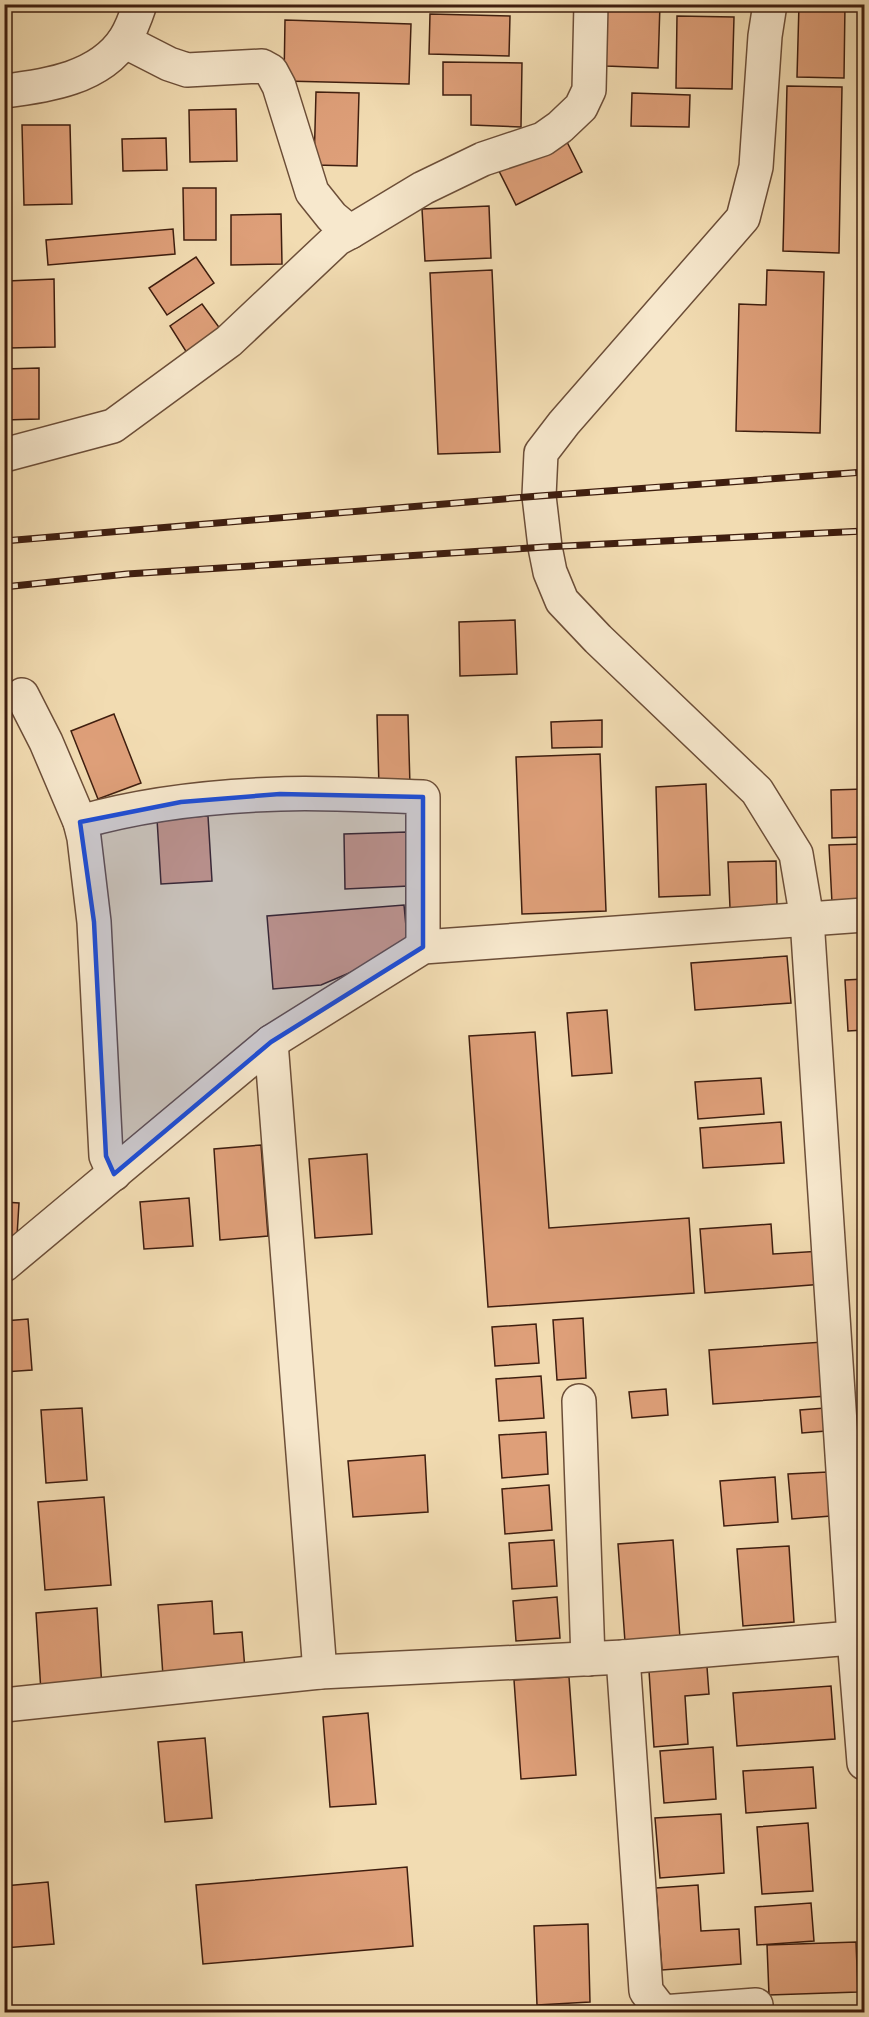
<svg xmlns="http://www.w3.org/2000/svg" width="869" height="2017" viewBox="0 0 869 2017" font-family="'Libre Bodoni',serif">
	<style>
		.building { fill: #de9f79; stroke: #3f1e0f; stroke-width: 1.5 }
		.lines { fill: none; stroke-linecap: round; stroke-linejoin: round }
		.minor-casing { stroke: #6c4e38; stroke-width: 36 }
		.minor { stroke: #f7e8cd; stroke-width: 33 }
		.rail-casing { stroke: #3f1e0f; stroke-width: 7 }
		.rail { stroke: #f7e8cd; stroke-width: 4.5; stroke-dasharray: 14; stroke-linecap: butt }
		.marked { fill: #1d4ed8; fill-opacity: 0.2; stroke: #1d4ed8; stroke-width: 4.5; stroke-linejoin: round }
	</style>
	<rect width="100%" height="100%" fill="#f2dcb2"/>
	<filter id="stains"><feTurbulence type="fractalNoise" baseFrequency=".00333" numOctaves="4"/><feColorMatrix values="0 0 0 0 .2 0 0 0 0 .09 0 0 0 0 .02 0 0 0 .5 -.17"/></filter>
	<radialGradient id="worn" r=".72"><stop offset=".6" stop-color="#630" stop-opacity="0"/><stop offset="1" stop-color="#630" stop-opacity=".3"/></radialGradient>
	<g class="building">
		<path d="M 459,4 L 532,4 L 532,6 Z"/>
		<path d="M 607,4 L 660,4 L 658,68 L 606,66 Z"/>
		<path d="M 799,4 L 845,4 L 844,78 L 797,77 Z"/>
		<path d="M 430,14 L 510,16 L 509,56 L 429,54 Z"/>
		<path d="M 677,16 L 734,17 L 732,89 L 676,88 Z"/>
		<path d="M 285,20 L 411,24 L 409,84 L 284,81 Z"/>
		<path d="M 443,62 L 522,63 L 521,127 L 471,125 L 471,95 L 443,95 Z"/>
		<path d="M 787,86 L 842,87 L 839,253 L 783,251 Z"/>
		<path d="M 316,92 L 359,93 L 357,166 L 314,165 Z"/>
		<path d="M 632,93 L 690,95 L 689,127 L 631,126 Z"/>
		<path d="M 236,109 L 237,161 L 190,162 L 189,110 Z"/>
		<path d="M 22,125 L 70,125 L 72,204 L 24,205 Z"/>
		<path d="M 166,138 L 167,170 L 123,171 L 122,139 Z"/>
		<path d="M 565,138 L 582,172 L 516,205 L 499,171 Z"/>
		<path d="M 183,188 L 216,188 L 216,240 L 184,240 Z"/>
		<path d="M 489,206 L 491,258 L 425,261 L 422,209 Z"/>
		<path d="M 281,214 L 282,264 L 231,265 L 231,215 Z"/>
		<path d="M 173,229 L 175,254 L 48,265 L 46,240 Z"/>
		<path d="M 196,257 L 214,283 L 167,315 L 149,288 Z"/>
		<path d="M 492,270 L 500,452 L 438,454 L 430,273 Z"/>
		<path d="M 767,270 L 824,272 L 820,433 L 736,431 L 739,304 L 766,305 Z"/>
		<path d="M 54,279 L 55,347 L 8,348 L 7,281 Z"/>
		<path d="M 202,304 L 221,330 L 187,353 L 170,326 Z"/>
		<path d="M 39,368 L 39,419 L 4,420 L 4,369 Z"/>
		<path d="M 515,620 L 517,674 L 460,676 L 459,622 Z"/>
		<path d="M 114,714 L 141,783 L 98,799 L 71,731 Z"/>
		<path d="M 377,715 L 408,715 L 410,786 L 379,787 Z"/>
		<path d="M 602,720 L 602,747 L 552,748 L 551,722 Z"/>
		<path d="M 600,754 L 606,911 L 522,914 L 516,757 Z"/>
		<path d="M 706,784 L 710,895 L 659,897 L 656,787 Z"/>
		<path d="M 864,789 L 864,837 L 832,838 L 831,790 Z"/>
		<path d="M 208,816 L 212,881 L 161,884 L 157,819 Z"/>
		<path d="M 407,832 L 409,886 L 345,889 L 344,834 Z"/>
		<path d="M 4,841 L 8,898 L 4,898 Z"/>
		<path d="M 864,844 L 864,902 L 832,903 L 829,845 Z"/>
		<path d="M 776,861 L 777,906 L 730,908 L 728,862 Z"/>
		<path d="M 404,905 L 408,948 L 321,985 L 273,989 L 267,916 Z"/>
		<path d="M 787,956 L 791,1003 L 695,1010 L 691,963 Z"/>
		<path d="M 864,979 L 864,1030 L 848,1031 L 845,980 Z"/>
		<path d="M 607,1010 L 612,1073 L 572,1076 L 567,1013 Z"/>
		<path d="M 535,1032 L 549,1228 L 689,1218 L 694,1293 L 488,1307 L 469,1036 Z"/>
		<path d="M 761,1078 L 764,1114 L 698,1119 L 695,1082 Z"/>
		<path d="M 781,1122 L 784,1163 L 703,1168 L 700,1128 Z"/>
		<path d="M 261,1145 L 268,1236 L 220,1240 L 214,1149 Z"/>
		<path d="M 367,1154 L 372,1234 L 315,1238 L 309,1159 Z"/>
		<path d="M 189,1198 L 193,1246 L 144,1249 L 140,1202 Z"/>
		<path d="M 4,1202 L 19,1203 L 17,1236 L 4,1249 Z"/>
		<path d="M 771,1224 L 773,1254 L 822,1251 L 824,1284 L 705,1293 L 700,1229 Z"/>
		<path d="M 583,1318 L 586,1378 L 557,1380 L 553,1320 Z"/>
		<path d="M 28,1319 L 32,1370 L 4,1372 L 4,1321 Z"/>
		<path d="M 536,1324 L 539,1363 L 495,1366 L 492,1327 Z"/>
		<path d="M 823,1342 L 827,1396 L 713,1404 L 709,1350 Z"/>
		<path d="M 541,1376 L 544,1418 L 499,1421 L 496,1379 Z"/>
		<path d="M 666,1389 L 668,1415 L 632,1418 L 629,1392 Z"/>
		<path d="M 82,1408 L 87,1480 L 46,1483 L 41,1410 Z"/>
		<path d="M 825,1408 L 826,1431 L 802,1433 L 800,1410 Z"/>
		<path d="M 546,1432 L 548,1474 L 502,1478 L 499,1435 Z"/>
		<path d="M 425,1455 L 428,1512 L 353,1517 L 348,1461 Z"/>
		<path d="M 828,1472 L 831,1516 L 792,1519 L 788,1474 Z"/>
		<path d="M 775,1477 L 778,1522 L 724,1526 L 720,1481 Z"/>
		<path d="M 549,1485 L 552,1530 L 505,1534 L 502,1489 Z"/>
		<path d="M 104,1497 L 111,1585 L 45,1590 L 38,1502 Z"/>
		<path d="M 554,1540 L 557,1586 L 512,1589 L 509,1543 Z"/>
		<path d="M 673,1540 L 680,1638 L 625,1642 L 618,1544 Z"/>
		<path d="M 789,1546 L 794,1622 L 743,1626 L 737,1549 Z"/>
		<path d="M 557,1597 L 560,1638 L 516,1641 L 513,1601 Z"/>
		<path d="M 212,1601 L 214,1634 L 242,1632 L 245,1670 L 163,1676 L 158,1605 Z"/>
		<path d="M 97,1608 L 102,1688 L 41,1692 L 36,1613 Z"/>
		<path d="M 707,1667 L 709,1694 L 685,1696 L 688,1744 L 654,1747 L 649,1671 Z"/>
		<path d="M 569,1677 L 576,1775 L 521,1779 L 514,1680 Z"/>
		<path d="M 831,1686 L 835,1739 L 737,1746 L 733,1693 Z"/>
		<path d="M 368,1713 L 376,1804 L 330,1807 L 323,1717 Z"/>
		<path d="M 205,1738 L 212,1818 L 165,1822 L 158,1742 Z"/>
		<path d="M 713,1747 L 716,1799 L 664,1803 L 660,1751 Z"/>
		<path d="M 813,1767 L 816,1808 L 746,1813 L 743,1771 Z"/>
		<path d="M 721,1814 L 724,1873 L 660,1878 L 655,1818 Z"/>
		<path d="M 808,1823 L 813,1891 L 762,1894 L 757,1827 Z"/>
		<path d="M 407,1867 L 413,1946 L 203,1964 L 196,1885 Z"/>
		<path d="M 48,1882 L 54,1944 L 4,1948 L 4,1886 Z"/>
		<path d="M 698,1885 L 701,1931 L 739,1929 L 741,1964 L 662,1970 L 656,1888 Z"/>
		<path d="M 811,1903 L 814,1941 L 757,1945 L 755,1907 Z"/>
		<path d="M 588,1924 L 590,2002 L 537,2005 L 534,1926 Z"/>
		<path d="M 856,1942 L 858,1992 L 769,1995 L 767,1945 Z"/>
	</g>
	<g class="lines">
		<defs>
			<g id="minor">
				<path d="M 770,4 L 765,36 L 756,167 L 743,218 L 564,423 L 541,453 L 539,496 L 545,547 L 550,572 L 562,601 L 598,639 L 757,791 L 796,854 L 807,919 L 854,1638 L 864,1763"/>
				<path d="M 4,91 C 47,86 100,78 125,39 C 132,28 136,16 140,4"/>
				<path d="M 350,232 L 423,188 L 483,159 L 543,139 L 560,127 L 581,107 L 589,90 L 591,4"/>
				<path d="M 4,455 L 113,426 L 229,341 L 337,239 L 350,232 L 332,217 L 312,192 L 279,86 L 271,71 L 262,66 L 187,70 L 169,64 L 124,41"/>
				<path d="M 22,695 L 46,742 L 80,822 L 84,838 L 94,922 L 106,1156 L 114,1174"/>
				<path d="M 80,822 C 143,804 215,796 280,794 C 328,792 376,796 423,797 L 423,947"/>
				<path d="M 271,1042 L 320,1672"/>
				<path d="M 4,1265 L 271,1042 L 423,947 L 864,915"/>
				<path d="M 579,1401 L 588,1659"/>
				<path d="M 623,1657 L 646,1991 L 662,2012 L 756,2005 L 756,2012"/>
				<path d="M 4,1705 L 320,1672 L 623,1657 L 864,1637"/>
			</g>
		</defs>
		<use href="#minor" class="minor-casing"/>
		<use href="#minor" class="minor"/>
		<defs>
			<g id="rail">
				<path d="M 4,541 L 539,496 L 864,472"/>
				<path d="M 4,587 L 127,574 L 545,547 L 864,531"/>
			</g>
		</defs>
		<use href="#rail" class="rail-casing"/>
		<use href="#rail" class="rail"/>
	</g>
	<path class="marked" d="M 280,794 L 423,797 L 423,947 L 271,1042 L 114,1174 L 106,1156 L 94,922 L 80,822 L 181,802 Z"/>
	<rect width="869" height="2017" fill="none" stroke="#f2dcb2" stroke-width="24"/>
	<rect x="6" y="6" width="857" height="2005" fill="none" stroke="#3f1e0f" stroke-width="3"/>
	<rect x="12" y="12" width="845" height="1993" fill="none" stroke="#3f1e0f" stroke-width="1.5"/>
	<rect width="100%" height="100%" filter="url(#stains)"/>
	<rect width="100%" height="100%" fill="url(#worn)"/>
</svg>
